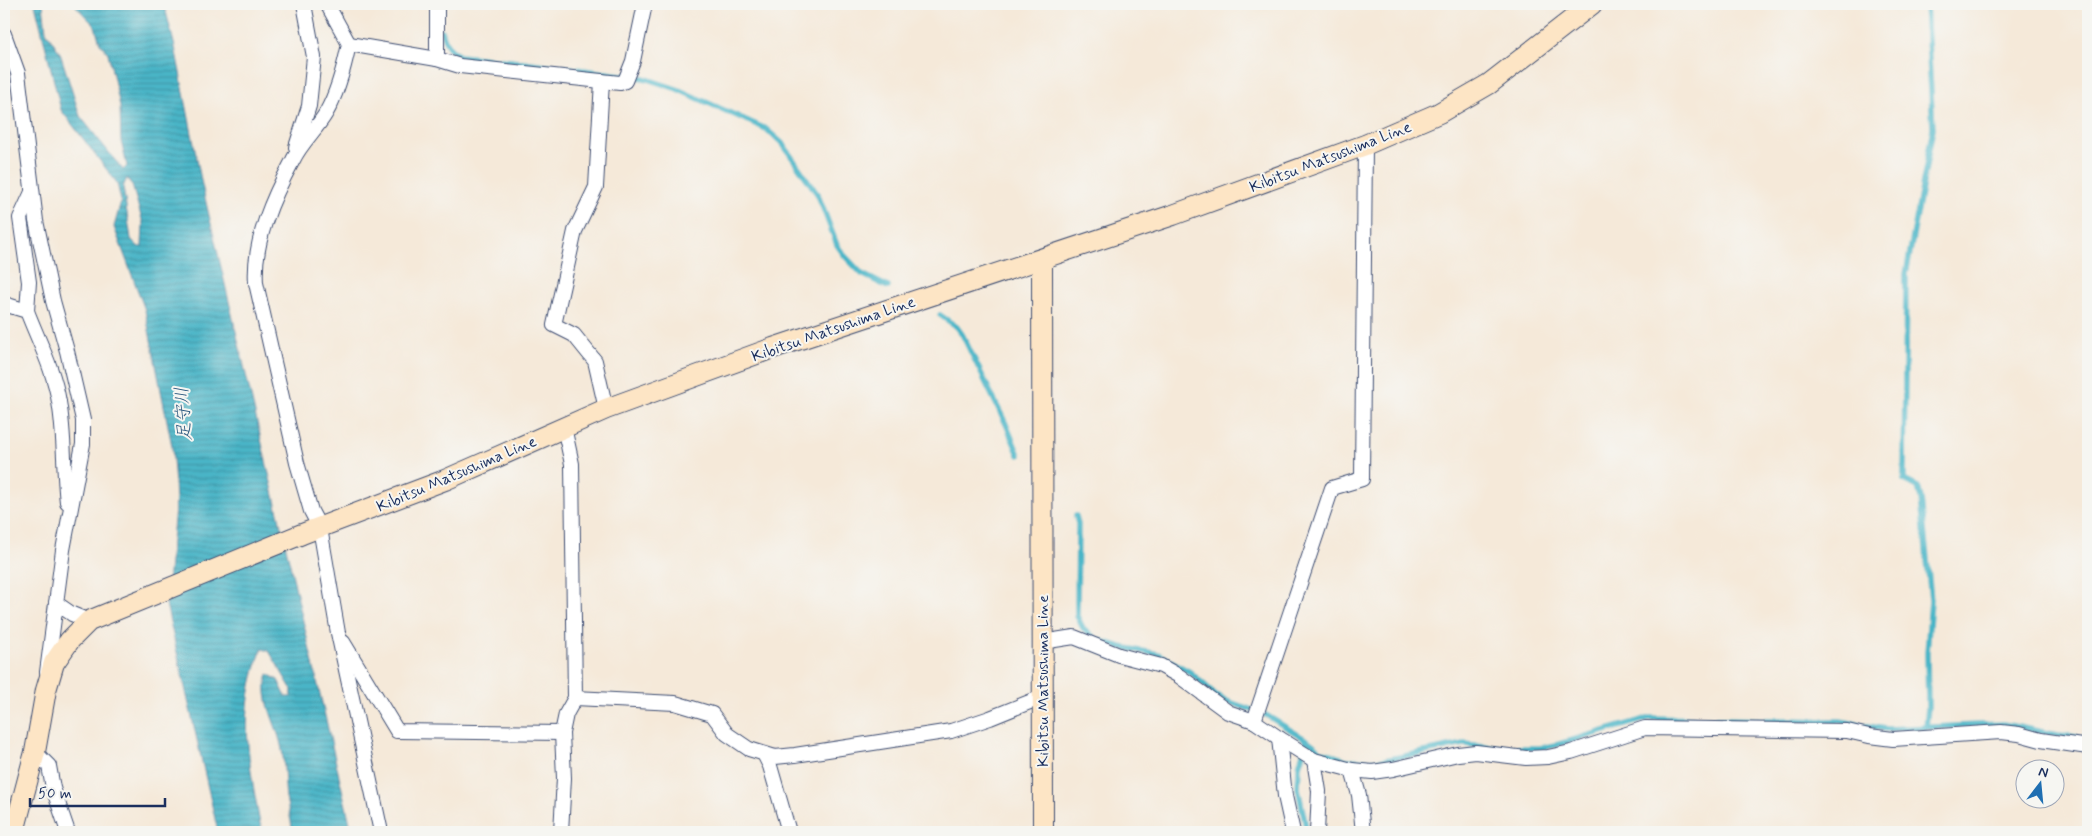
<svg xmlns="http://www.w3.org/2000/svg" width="2092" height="836" viewBox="0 0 2092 836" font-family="Mynerve,'Klee One',sans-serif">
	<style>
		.water { fill: url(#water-rules); stroke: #327292; fill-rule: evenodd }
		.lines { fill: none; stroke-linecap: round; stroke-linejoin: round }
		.stream { stroke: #4ab5c7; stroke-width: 5.5 }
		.minor-casing { stroke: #3c4b70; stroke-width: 16 }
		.secondary-casing { stroke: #3c4b70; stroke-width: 22 }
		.minor { stroke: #fff; stroke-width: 14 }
		.secondary { stroke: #fde5c5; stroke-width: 20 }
		.labels { text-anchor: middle; stroke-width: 4; stroke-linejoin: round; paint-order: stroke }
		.street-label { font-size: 16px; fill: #1b2f5e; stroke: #f6f6f2 }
		.water-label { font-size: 18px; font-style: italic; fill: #29577e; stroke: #f6f6f2 }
	</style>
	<defs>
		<pattern id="water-rules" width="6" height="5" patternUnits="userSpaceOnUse" patternTransform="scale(1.25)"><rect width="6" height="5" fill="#4ab5c7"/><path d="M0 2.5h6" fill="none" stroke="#3d94a5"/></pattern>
	</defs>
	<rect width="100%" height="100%" fill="#f6f6f2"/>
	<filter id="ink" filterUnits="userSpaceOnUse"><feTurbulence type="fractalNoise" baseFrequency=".02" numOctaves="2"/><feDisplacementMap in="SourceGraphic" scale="10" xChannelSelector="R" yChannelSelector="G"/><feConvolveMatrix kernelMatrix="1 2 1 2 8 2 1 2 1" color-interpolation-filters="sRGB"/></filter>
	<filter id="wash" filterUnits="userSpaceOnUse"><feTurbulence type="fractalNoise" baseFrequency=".0096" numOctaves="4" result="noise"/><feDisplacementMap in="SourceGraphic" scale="20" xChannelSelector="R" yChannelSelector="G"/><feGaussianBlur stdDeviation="1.12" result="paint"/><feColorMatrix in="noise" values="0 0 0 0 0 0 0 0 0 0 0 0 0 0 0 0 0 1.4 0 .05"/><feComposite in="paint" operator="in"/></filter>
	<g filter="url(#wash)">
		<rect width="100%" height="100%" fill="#f5e9d9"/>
		<path class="water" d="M 35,4 L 43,4 L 46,31 L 60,53 L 80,116 L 123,170 L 127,166 L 121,141 L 120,106 L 108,53 L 100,43 L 95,26 L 74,4 L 164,4 L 175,47 L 202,185 L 352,832 L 292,832 C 292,820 288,810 286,798 C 284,781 285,762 281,745 C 276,722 260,698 268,674 L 278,680 L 286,697 L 291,697 L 292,690 L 269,651 L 262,649 C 237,711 249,761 260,824 L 264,832 L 218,832 L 166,604 L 176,498 L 172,446 L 145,310 L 114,227 L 121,201 L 117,183 L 61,110 ZM 127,178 L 132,185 L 143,223 L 142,247 L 139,247 L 131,239 L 123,187 Z"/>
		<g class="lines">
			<g class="stream">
				<path d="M 442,31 C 445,43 449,50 460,56 L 531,63 L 644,78 L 677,89 L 766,129 L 782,143 L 818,195 L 837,245 L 844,255 L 862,274 L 888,287"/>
				<path d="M 940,315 L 957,327 L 962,334 L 1006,424 L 1019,455"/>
				<path d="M 1076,516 L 1078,524 L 1077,616 L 1083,628 L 1096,639 L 1121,647 L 1158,654 L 1190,672 L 1216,695 L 1227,701 L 1266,715 L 1307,740 L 1321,751 L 1347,760 L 1380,761 L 1464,744 L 1505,748 L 1540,748 L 1556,745 L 1649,718 L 1840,721 L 1886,729 L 2003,724 L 2058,735 L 2088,738"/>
				<path d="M 1926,727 L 1928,707 L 1927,653 L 1931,600 L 1921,498 L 1918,487 L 1904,480 L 1906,274 L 1933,128 L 1926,4"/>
				<path d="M 1307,832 L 1298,788 L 1299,766 L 1307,740"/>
			</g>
		</g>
	</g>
	<g filter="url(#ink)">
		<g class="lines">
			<defs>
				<g id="minor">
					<path d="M 327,4 L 349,44 C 344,68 338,92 326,113 C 316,130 301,143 293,160 C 273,197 253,241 256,283 L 297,463 L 311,511 L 320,528 L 338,633 L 381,832"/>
					<path d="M 4,34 L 18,73 L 36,221 L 53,301 L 67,351 L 83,420 L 83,444 L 63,550 L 47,672"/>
					<path d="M 349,44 L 437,59 L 460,66 L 620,83 L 625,81 L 633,61 L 645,4"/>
					<path d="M 437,59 L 437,4"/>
					<path d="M 602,81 L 596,187 L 575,231 L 554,325 L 574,335 L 595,361 L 606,409"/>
					<path d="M 296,147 L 309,106 L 314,57 L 304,4"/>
					<path d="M 4,304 L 27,311 C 38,340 54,370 59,402 C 65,435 63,468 67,502"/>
					<path d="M 27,311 L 29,282 L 20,218 L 32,192"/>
					<path d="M 56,603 L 72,614 L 89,621"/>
					<path d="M 343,642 L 397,731 L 562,733 L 566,714 L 575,698 L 572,464 L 564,427"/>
					<path d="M 1042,642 L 1074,637 L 1119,655 L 1161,666 L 1179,676 L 1228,712 L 1254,721 L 1279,738 L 1314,760 L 1352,770 L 1372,772 L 1393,769 L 1458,754 L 1476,752 L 1526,758 L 1548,757 L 1571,752 L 1645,728 L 1847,731 L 1869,736 L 1893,739 L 2001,732 L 2019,734 L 2041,740 L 2088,747"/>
					<path d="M 575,698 L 675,703 L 712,714 L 727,734 L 749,749 L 775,757 L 795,755 L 951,731 L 990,718 L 1042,697"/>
					<path d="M 1254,721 L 1332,488 L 1362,479 L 1365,145"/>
					<path d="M 1279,738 L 1285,796 L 1293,832"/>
					<path d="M 35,752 L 49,766 L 53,788 L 68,832"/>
					<path d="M 764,754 L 770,766 L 789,832"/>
					<path d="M 1314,760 L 1319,791 L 1317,832"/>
					<path d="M 1352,770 L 1359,795 L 1363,832"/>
					<path d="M 561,832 L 564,778 L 562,733"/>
				</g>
				<g id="secondary">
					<path d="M 1042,259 L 1043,832"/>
					<path d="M 14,832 L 35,752 L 46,690 L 54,663 L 70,640 L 89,621 L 302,534 L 445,480 L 606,409 L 773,348 L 1173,215 L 1365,145 L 1439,113 L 1489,84 L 1592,4"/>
				</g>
			</defs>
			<use href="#minor" class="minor-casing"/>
			<use href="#secondary" class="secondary-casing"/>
			<use href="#minor" class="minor"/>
			<use href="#secondary" class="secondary"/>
		</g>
	</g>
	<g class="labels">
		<g class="street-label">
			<text transform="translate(1330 156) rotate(-21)" y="6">Kibitsu Matsushima Line</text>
			<text transform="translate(833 328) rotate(-19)" y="6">Kibitsu Matsushima Line</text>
			<text transform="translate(456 473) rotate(-23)" y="6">Kibitsu Matsushima Line</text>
			<text transform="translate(1042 681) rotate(-90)" y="6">Kibitsu Matsushima Line</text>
		</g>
		<g class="water-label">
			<text transform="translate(183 414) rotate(-94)" y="6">足守川</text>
		</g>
	</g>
	<rect width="2092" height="836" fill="none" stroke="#f6f6f2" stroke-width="20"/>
	<g transform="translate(2040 784) rotate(16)"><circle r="24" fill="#f6f6f2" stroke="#9ea6b7"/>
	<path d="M0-4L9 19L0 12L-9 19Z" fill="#1f6fb2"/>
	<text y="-8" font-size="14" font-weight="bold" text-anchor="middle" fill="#1b2f5e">N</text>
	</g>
	<path d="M30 798v8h135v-8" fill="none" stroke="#1b2f5e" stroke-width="2.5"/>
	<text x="38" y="798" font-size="15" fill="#1b2f5e" stroke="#f6f6f2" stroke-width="4" paint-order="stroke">50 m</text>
</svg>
